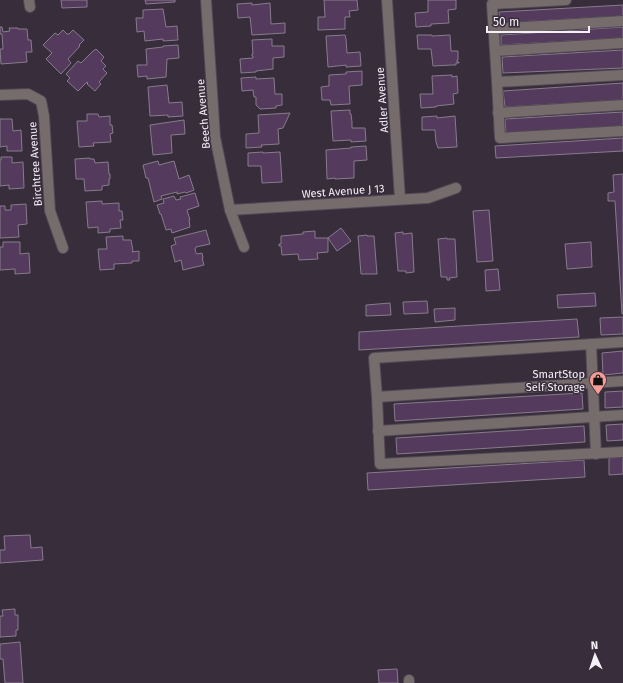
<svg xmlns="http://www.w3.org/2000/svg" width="623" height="683" viewBox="0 0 623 683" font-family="'Fira Sans',sans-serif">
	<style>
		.building { fill: #543a5d; stroke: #877c8b }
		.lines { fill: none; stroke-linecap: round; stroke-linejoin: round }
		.minor-casing { stroke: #524855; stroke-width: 12 }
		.minor { stroke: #766c6c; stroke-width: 10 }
		.labels { text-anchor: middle; stroke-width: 3; stroke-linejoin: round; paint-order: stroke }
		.street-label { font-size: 11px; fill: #f5eff7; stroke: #372d3b }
		.poi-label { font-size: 11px; fill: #f5eff7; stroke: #372d3b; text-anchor: end }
	</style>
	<rect width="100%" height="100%" fill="#372d3b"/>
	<g class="building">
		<path d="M 61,0 L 87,0 L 87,7 L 62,8 Z"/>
		<path d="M 145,0 L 175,0 L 175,2 L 146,4 Z"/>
		<path d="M 324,0 L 357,0 L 358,10 L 349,11 L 350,17 L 345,17 L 345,29 L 318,30 L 318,17 L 325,17 Z"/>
		<path d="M 428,0 L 456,0 L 456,9 L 448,10 L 449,23 L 431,24 L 431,26 L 416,27 L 415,13 L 428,12 Z"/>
		<path d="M 252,3 L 252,5 L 270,3 L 271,24 L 285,23 L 285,33 L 252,35 L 250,17 L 238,18 L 237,4 Z"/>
		<path d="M 623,5 L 623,16 L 500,23 L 499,12 Z"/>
		<path d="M 163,9 L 166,27 L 177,26 L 178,40 L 163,41 L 163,39 L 145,41 L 144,31 L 137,32 L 136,18 L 143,18 L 143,10 Z"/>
		<path d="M 0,27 L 2,27 L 3,32 L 10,31 L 9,28 L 18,28 L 18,29 L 27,29 L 28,40 L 31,40 L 32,52 L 26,52 L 27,62 L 1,64 L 0,49 L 3,49 L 2,34 L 0,34 Z"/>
		<path d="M 623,27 L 623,38 L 501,45 L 501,35 Z"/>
		<path d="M 63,30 L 67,34 L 69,34 L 73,30 L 84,40 L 79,45 L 80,46 L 68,59 L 71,63 L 61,74 L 46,59 L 52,53 L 43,45 L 55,33 L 58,35 Z"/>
		<path d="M 345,35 L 346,39 L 347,53 L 360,52 L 361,66 L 346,67 L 346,65 L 328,67 L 326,36 Z"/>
		<path d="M 417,35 L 432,35 L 432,36 L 450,35 L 451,51 L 458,51 L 458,60 L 457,60 L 457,62 L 459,62 L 459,63 L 456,63 L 456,65 L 452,65 L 433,66 L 431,49 L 418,49 Z"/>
		<path d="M 272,39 L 272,46 L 284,46 L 284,57 L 273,58 L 273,69 L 256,71 L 256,72 L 241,73 L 240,59 L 253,58 L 253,56 L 252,56 L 252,54 L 253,54 L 252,40 Z"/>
		<path d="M 178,45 L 179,58 L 167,59 L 166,77 L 147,79 L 147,76 L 138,77 L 137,65 L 147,65 L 146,49 L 163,47 L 163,46 Z"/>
		<path d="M 96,49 L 104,57 L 101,61 L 106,66 L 103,69 L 107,73 L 99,82 L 101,84 L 95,91 L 87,84 L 88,83 L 87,82 L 78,91 L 67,81 L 70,78 L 66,74 L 78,61 L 81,63 L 92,52 Z"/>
		<path d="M 623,50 L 623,68 L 503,73 L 502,57 Z"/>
		<path d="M 362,71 L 362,85 L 349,86 L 350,104 L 331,105 L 330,100 L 322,100 L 321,87 L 329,86 L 329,75 L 346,74 L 346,72 Z"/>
		<path d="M 452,75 L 452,77 L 457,76 L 458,93 L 453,94 L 454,104 L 436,106 L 436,107 L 421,108 L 420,94 L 433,94 L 432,76 Z"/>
		<path d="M 256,77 L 256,79 L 274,78 L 275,94 L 282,94 L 282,105 L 276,106 L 276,108 L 260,109 L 256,105 L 256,97 L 254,97 L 253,90 L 242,91 L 241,78 Z"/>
		<path d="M 623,83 L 623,100 L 505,107 L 503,91 Z"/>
		<path d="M 167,85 L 169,103 L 182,102 L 183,116 L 168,117 L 168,115 L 150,116 L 148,87 Z"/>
		<path d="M 350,110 L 350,114 L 351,114 L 352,122 L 352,128 L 365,128 L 366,141 L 351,142 L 351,140 L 333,141 L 331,111 Z"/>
		<path d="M 623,112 L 623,126 L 506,133 L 505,119 Z"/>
		<path d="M 290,113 L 283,128 L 278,129 L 279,144 L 261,145 L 262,147 L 246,148 L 246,134 L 259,133 L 258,115 Z"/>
		<path d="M 87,114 L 98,114 L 99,117 L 110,116 L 110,125 L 112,125 L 113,133 L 110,134 L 111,142 L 93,143 L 94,146 L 79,147 L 77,121 L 87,121 Z"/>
		<path d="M 437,116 L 437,118 L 455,116 L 457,147 L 438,148 L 436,142 L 435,130 L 422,130 L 422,117 Z"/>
		<path d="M 0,119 L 12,119 L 13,131 L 21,130 L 22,151 L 7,151 L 7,146 L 0,147 Z"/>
		<path d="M 184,120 L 185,134 L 171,135 L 172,153 L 153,155 L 150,125 Z"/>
		<path d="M 623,138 L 623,151 L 496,158 L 495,146 Z"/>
		<path d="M 366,146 L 367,160 L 354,161 L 354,178 L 335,179 L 335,178 L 327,179 L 326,150 L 351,148 L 351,147 Z"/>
		<path d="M 263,152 L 263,153 L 280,152 L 282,182 L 262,183 L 261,166 L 248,166 L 248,153 Z"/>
		<path d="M 1,157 L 12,157 L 12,163 L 23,162 L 24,188 L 9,189 L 9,185 L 0,186 L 0,160 L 1,160 Z"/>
		<path d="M 90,158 L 90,159 L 94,159 L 95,163 L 108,162 L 109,174 L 110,174 L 110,179 L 109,179 L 109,185 L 102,186 L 102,190 L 85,191 L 84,179 L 76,179 L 75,159 Z"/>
		<path d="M 158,161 L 159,165 L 174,161 L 179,179 L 189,175 L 194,190 L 186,193 L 185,192 L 177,194 L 177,192 L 161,196 L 162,199 L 154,202 L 148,178 L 146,178 L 143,165 Z"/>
		<path d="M 623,174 L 623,314 L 622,314 L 615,201 L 608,201 L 608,193 L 614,192 L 613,175 Z"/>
		<path d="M 195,193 L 199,206 L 187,210 L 190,220 L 189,220 L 190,227 L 172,233 L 171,229 L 166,230 L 161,214 L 160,214 L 157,205 L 164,203 L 163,199 L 174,196 L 176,200 L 181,199 L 180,197 Z"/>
		<path d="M 102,201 L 102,204 L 119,203 L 119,211 L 122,211 L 123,220 L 120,220 L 121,228 L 110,229 L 110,232 L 98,233 L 98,227 L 88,228 L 86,202 Z"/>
		<path d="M 26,204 L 27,224 L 18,225 L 19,237 L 0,238 L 0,206 L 5,206 L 5,210 L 11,210 L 11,205 Z"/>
		<path d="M 489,210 L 493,261 L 477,262 L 473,211 Z"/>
		<path d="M 341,228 L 351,241 L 337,251 L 328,238 L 328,252 L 317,253 L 318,259 L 299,260 L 298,254 L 282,255 L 281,246 L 279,246 L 279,244 L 281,244 L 281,236 L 303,234 L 303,232 L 315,231 L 315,238 L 328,238 Z"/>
		<path d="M 206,230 L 210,244 L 196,247 L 195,249 L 196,253 L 197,254 L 202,253 L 203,258 L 202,258 L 204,265 L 183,270 L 181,260 L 175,262 L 171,246 L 176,244 L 174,238 Z"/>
		<path d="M 403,232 L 403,234 L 412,233 L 414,272 L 406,273 L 406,271 L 398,271 L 395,233 Z"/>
		<path d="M 367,235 L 367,236 L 374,236 L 377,274 L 361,274 L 358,236 Z"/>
		<path d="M 123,236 L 123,240 L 131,240 L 133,251 L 132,252 L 139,251 L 139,261 L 132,261 L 132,263 L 114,264 L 114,269 L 100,270 L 98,249 L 107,249 L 106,237 Z"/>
		<path d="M 447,238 L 447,239 L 455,239 L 457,277 L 449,278 L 450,280 L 447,280 L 447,277 L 441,277 L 438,239 Z"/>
		<path d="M 3,242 L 20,242 L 20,254 L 29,253 L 30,273 L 15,274 L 15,269 L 0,270 L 0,247 L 3,247 Z"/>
		<path d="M 591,242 L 592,267 L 567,269 L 565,244 Z"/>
		<path d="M 498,269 L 500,290 L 486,291 L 485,270 Z"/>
		<path d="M 595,293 L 596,306 L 558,308 L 557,295 Z"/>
		<path d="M 427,301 L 428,313 L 404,314 L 403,302 Z"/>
		<path d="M 390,303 L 391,315 L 366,316 L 366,305 Z"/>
		<path d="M 455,308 L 455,320 L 435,322 L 434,309 Z"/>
		<path d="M 623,317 L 623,334 L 601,335 L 600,318 Z"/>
		<path d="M 577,319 L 579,337 L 359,350 L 359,332 Z"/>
		<path d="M 623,351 L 623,373 L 603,375 L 602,353 Z"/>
		<path d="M 623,391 L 623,407 L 605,408 L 605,392 Z"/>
		<path d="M 582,393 L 583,409 L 395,421 L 394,404 Z"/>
		<path d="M 623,424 L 623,440 L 607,441 L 606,425 Z"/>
		<path d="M 584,426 L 585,442 L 397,454 L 396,438 Z"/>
		<path d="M 623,457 L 623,474 L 609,475 L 609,458 Z"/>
		<path d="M 584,460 L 585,477 L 368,490 L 367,473 Z"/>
		<path d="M 30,535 L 31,548 L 42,547 L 43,560 L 0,563 L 0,550 L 5,550 L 4,536 Z"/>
		<path d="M 15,609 L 15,615 L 18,615 L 18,630 L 16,630 L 16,636 L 0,637 L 0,616 L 3,616 L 2,610 Z"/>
		<path d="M 20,642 L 23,683 L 5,683 L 3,659 L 0,659 L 0,644 Z"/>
		<path d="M 397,669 L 398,683 L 379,683 L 378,670 Z"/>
	</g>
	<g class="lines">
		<defs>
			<g id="minor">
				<path d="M 29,0 L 30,7"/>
				<path d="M 206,0 L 215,137 L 230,210 L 244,247"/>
				<path d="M 387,0 L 400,199"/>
				<path d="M 494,29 L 623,21"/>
				<path d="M 623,43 L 495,51 L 497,82 L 623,75"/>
				<path d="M 495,51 L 492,4 L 566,0"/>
				<path d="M 497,82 L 500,138 L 623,131"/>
				<path d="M 0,95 L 28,94 L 41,101 L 44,116 L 50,211 L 63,248"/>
				<path d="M 498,113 L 623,105"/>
				<path d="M 230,210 L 428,198 L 456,188"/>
				<path d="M 591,344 L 596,454"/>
				<path d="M 623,381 L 377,397 L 380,464 L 623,452"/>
				<path d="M 377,397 L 374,358 L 623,342"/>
				<path d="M 378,431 L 623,415"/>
				<path d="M 409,680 L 409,683"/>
			</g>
		</defs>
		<use href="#minor" class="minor-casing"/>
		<use href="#minor" class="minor"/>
	</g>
	<defs>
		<symbol id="shop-pin" viewBox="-11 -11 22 30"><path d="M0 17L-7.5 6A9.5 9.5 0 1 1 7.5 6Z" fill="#f59c96" stroke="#372d3b"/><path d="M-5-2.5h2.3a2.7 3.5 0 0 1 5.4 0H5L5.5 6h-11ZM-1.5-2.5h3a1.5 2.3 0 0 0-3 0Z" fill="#111"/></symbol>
	</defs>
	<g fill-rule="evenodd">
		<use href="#shop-pin" x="588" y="370" width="20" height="27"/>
	</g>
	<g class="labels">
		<g class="street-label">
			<text transform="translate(382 100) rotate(-94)" y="4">Adler Avenue</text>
			<text transform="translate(203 114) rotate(-95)" y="4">Beech Avenue</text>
			<text transform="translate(35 164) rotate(-94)" y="4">Birchtree Avenue</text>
			<text transform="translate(343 191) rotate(-4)" y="4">West Avenue J 13</text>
		</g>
		<g class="poi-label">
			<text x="585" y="378">SmartStop<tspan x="585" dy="13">Self Storage</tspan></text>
		</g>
	</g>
	<g transform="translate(595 655) rotate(357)" stroke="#372d3b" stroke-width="3" paint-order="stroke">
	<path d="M0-3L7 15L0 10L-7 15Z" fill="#f5eff7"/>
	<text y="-6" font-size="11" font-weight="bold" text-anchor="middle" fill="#f5eff7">N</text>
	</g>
	<path d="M487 26v6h102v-6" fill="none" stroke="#f5eff7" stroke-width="2"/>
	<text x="493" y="26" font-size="12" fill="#f5eff7" stroke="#372d3b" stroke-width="3" paint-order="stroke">50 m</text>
</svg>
